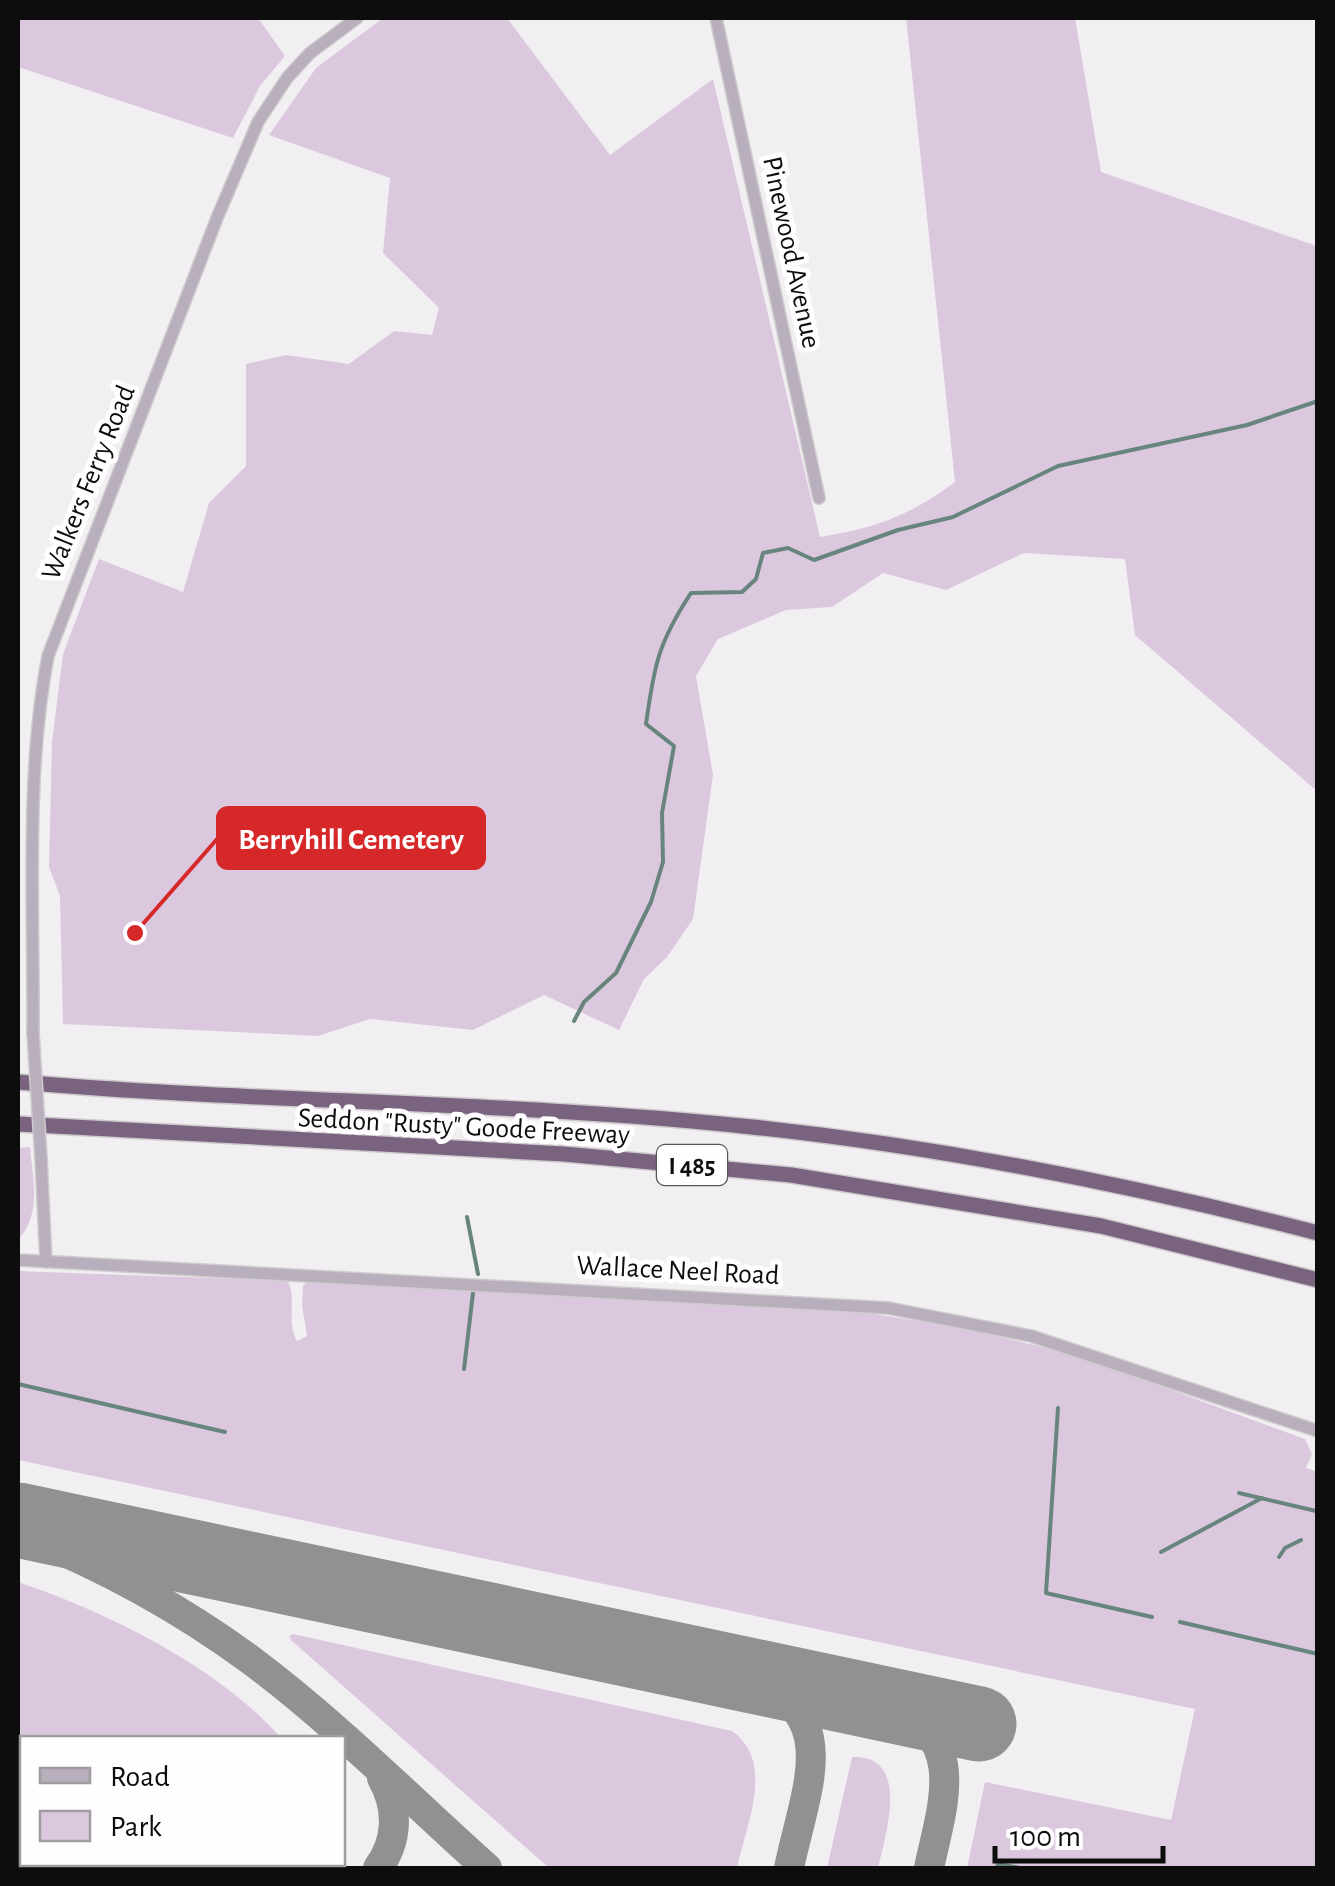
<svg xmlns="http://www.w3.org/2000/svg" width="1335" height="1886" viewBox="0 0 1335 1886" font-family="'Alegreya Sans',sans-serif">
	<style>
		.green { fill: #dbc8df }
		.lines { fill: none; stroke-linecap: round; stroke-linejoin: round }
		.stream { stroke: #68857d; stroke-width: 4 }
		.taxiway { stroke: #929092; stroke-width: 30 }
		.runway { stroke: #929092; stroke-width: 75 }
		.minor-casing { stroke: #cecbce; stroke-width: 14 }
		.highway-casing { stroke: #cecbce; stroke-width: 18 }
		.minor { stroke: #b9aebb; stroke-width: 11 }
		.highway { stroke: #7a637e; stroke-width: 15 }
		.minor-bridge-casing { stroke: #cecbce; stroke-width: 14; stroke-linecap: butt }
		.minor-bridge { stroke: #b9aebb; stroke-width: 11 }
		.labels { text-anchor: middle; stroke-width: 10; stroke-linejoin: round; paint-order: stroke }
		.shield { fill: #fffdff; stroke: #565556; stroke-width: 2.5 }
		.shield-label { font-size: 25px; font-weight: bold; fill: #0e0d0e }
		.street-label { font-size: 28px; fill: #0e0d0e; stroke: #fffdff }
		.leader { fill: none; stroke: #d62828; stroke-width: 4 }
		.callout-dot { fill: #d62828; stroke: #fffdff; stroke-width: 4 }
		.callout { fill: #d62828; stroke: #d62828; stroke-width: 4 }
		.callout-label { font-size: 30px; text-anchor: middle; font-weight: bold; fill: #fff }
	</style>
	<rect width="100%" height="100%" fill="#f2eff2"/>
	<g class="green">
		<path d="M 18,18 L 258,18 L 285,56 L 260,86 L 233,138 L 18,67 Z"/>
		<path d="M 383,18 L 507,18 L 610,155 L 713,79 L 820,537 C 876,528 909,516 955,482 L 906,18 L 1075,18 L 1101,172 L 1317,246 L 1317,791 L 1135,635 L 1125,559 L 1024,553 L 946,590 L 883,573 L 832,607 L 786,610 L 718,639 L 696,676 L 713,775 L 693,919 L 667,957 L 644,979 L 619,1030 L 544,995 L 473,1030 L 370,1019 L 318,1036 L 63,1024 L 60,896 L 49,867 L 52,742 L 63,654 L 99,559 L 183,592 L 209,503 L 246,466 L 246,364 L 286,355 L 349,364 L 394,331 L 432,335 L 439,308 L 383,253 L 390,178 L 269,135 L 316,68 Z"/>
		<path d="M 30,1147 C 33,1180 42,1214 18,1240 L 18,1148 Z"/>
		<path d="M 18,1271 L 288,1281 C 297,1299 286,1321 297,1341 L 307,1336 L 302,1305 L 303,1286 L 307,1282 L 860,1312 L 959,1327 L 1034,1345 L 1098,1363 L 1305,1439 L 1312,1454 L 1306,1468 L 1318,1472 L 1317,1868 L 967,1868 L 985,1782 L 1171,1820 L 1195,1709 L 18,1460 Z"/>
		<path d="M 18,1582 C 107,1612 219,1667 281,1738 L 22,1738 L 22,1785 L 18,1783 Z"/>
		<path d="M 293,1634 L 732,1731 C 776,1762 746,1825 737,1868 L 549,1868 L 291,1640 L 289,1636 Z"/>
		<path d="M 852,1757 C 912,1754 885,1837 878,1868 L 827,1868 Z"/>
	</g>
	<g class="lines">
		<g class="stream">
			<path d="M 574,1021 L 584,1002 L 616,973 L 651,902 L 663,862 L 662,813 L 674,746 L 646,724 C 654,666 658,643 691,593 L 742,592 L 756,579 L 763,553 L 788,548 L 814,560 L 898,530 L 953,517 L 1058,466 L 1247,425 L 1318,401"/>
			<path d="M 467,1217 L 478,1274"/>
			<path d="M 464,1369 L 473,1293"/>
			<path d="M 18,1384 L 225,1432"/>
			<path d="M 1058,1408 L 1046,1593 L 1152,1617"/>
			<path d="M 1239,1493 L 1316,1511"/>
			<path d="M 1161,1552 L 1262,1498"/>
			<path d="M 1279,1557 L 1285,1548 L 1301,1540"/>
			<path d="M 1180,1622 L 1318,1654"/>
			<path d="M 997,1868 L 998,1864 L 1020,1868"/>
		</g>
		<g class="taxiway">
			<path d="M 18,1532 C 101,1565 179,1607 252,1661 C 335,1723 410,1799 487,1868"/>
			<path d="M 738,1673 C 846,1710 807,1782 789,1868"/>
			<path d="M 891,1705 C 968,1740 943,1802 929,1868"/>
			<path d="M 18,1849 L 22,1847"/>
			<path d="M 154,1864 L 177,1868"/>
			<path d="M 378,1868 C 398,1841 399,1808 382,1778"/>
		</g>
		<path class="runway" d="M 18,1520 L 979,1724"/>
		<defs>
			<g id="minor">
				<path d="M 716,18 L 819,498"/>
				<path d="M 33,1033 C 34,911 25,775 48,656 L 217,218 L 258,122 L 287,78 L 310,53 L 357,18"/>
				<path d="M 41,1158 L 46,1262"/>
				<path d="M 18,1260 L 888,1308 L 1031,1336 L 1318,1431"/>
			</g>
			<g id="highway">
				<path d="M 18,1082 C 262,1103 508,1101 752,1127 C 942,1147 1132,1185 1318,1233"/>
				<path d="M 18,1124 L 564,1154 L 791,1175 L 1101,1226 L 1318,1280"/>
			</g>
		</defs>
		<use href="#minor" class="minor-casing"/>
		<use href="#highway" class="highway-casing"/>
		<use href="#minor" class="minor"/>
		<use href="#highway" class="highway"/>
		<defs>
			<path id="minor-bridge" d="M 33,1033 L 41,1158"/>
		</defs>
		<use href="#minor-bridge" class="minor-bridge-casing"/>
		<use href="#minor-bridge" class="minor-bridge"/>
	</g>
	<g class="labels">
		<rect class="shield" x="657" y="1145" width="70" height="40" rx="8"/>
		<g class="shield-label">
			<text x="692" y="1174">I 485</text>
		</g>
		<g class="street-label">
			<text transform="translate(793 252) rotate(78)" y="10">Pinewood Avenue</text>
			<text transform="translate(87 482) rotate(-68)" y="10">Walkers Ferry Road</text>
			<text transform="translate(464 1125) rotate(3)" y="10">Seddon "Rusty" Goode Freeway</text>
			<text transform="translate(678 1269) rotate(3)" y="10">Wallace Neel Road</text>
		</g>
	</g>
	<path class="leader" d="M135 933L218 838"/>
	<circle class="callout-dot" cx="135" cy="933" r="10"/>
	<rect class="callout" x="218" y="808" width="266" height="60" rx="10"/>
	<g class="callout-label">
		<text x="351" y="849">Berryhill Cemetery</text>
	</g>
	<rect width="1335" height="1886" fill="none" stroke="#0e0d0e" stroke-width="40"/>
	<rect x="20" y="1736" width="325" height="130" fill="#fffdff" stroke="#9f9d9f" stroke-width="2.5"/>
	<rect x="40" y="1768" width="50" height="15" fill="#b9aebb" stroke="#9f9d9f" stroke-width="2.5"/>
	<text x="110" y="1786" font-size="30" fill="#0e0d0e">Road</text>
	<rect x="40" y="1811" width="50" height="30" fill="#dbc8df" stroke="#9f9d9f" stroke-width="2.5"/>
	<text x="110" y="1836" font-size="30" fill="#0e0d0e">Park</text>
	<path d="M995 1846v15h168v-15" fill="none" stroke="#0e0d0e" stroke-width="5"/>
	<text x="1010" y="1846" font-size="30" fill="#0e0d0e" stroke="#fffdff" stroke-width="8" paint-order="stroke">100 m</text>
</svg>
